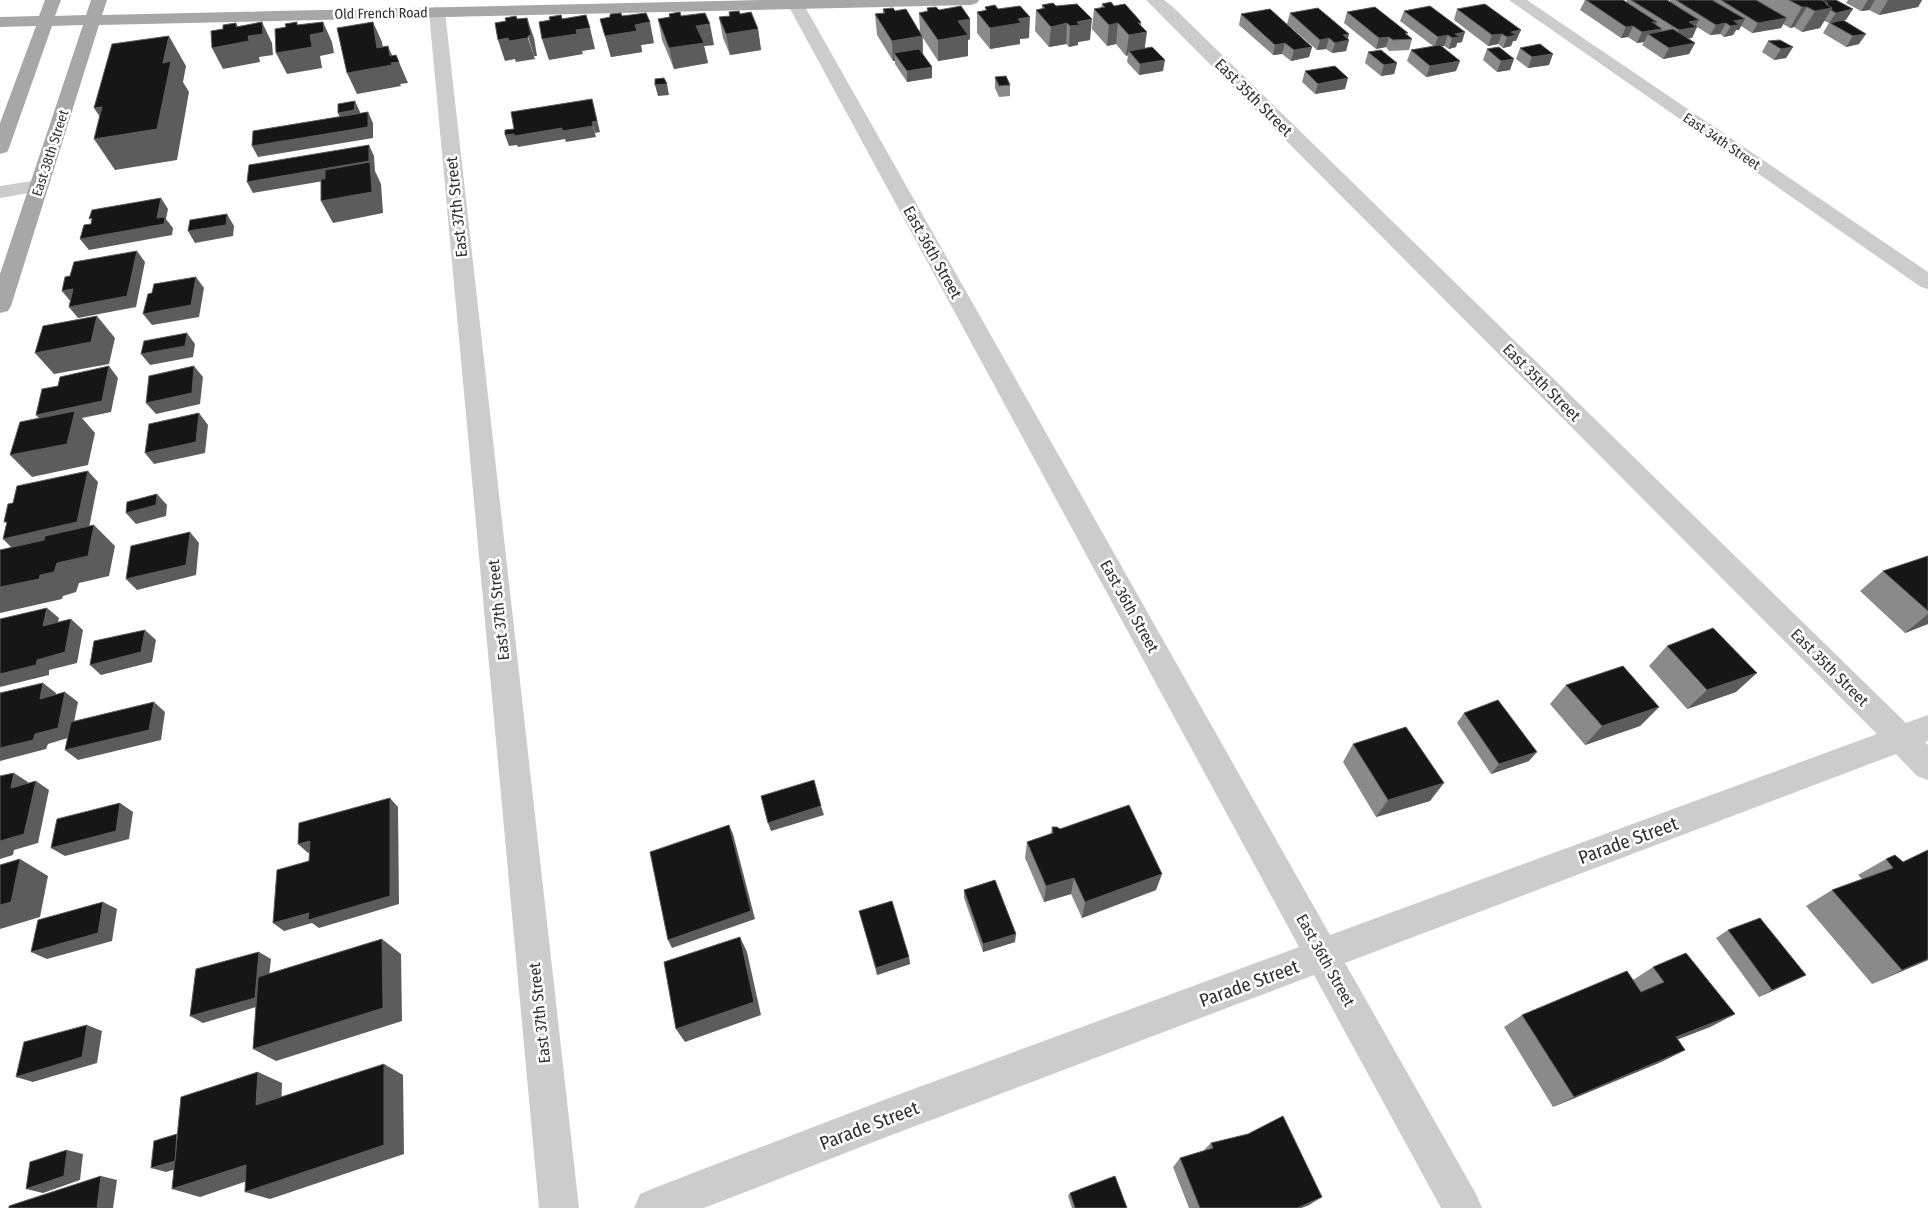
<svg xmlns="http://www.w3.org/2000/svg" width="1928" height="1208" viewBox="0 0 1928 1208" font-family="'Fira Sans Condensed',sans-serif">
	<style>
		.lines { fill: none; stroke-linecap: round; stroke-linejoin: round }
		.minor { fill: #ccc; fill-rule: evenodd }
		.major { fill: #a7a7a7; fill-rule: evenodd }
		.wall { fill: #8a8a8a }
		.shaded-wall { fill: #5c5c5c }
		.building { fill: #161616; stroke: #5c5c5c }
		.labels { text-anchor: middle; stroke-width: 5; stroke-linejoin: round; paint-order: stroke }
		.far-street-label { font-size: 14px; fill: #2f2f2f; stroke: #fff }
		.street-label { font-size: 16px; fill: #2f2f2f; stroke: #fff }
		.near-street-label { font-size: 19px; fill: #2f2f2f; stroke: #fff }
	</style>
	<rect width="100%" height="100%" fill="#fff"/>
	<g class="lines">
		<g class="minor">
			<path d="M 796,0 L 802,2 L 804,5 L 1330,935 L 1877,734 L 1146,0 L 1164,0 L 1173,7 L 1906,723 L 1928,715 L 1928,741 L 1925,742 L 1928,745 L 1928,780 L 1917,776 L 1896,754 L 1345,963 L 1476,1194 L 1482,1208 L 1441,1208 L 1314,975 L 889,1136 L 704,1208 L 634,1208 L 640,1194 L 654,1188 L 889,1098 L 1299,947 L 788,5 L 790,2 Z"/>
			<path d="M 1509,0 L 1527,0 L 1928,272 L 1928,289 L 1921,287 Z"/>
			<path d="M 437,7 L 443,9 L 445,12 L 579,1208 L 539,1208 L 429,12 L 431,9 Z"/>
			<path d="M 39,180 L 46,182 L 49,186 L 46,190 L 0,198 L 0,186 Z"/>
		</g>
		<path class="major" d="M 45,0 L 61,0 L 55,16 L 86,15 L 91,0 L 107,0 L 102,15 L 762,0 L 979,0 L 977,3 L 971,5 L 99,25 L 11,306 L 8,311 L 0,313 L 0,274 L 83,25 L 52,26 L 9,148 L 7,152 L 0,154 L 0,123 L 36,26 L 0,27 L 0,17 L 39,16 Z"/>
	</g>
	<g class="wall">
		<path d="M 1585,0 L 1623,0 L 1626,2 L 1627,0 L 1667,0 L 1670,1 L 1670,0 L 1836,0 L 1846,20 L 1843,20 L 1859,44 L 1846,47 L 1823,33 L 1829,23 L 1824,21 L 1820,28 L 1802,32 L 1794,27 L 1790,28 L 1783,24 L 1781,28 L 1752,33 L 1741,26 L 1739,30 L 1736,30 L 1733,35 L 1724,37 L 1720,34 L 1710,35 L 1697,27 L 1692,38 L 1688,38 L 1695,43 L 1689,54 L 1663,59 L 1642,45 L 1644,42 L 1637,43 L 1628,37 L 1621,38 L 1580,10 Z"/>
		<path d="M 1848,0 L 1922,0 L 1918,7 L 1879,15 L 1869,10 L 1861,11 L 1846,3 Z"/>
		<path d="M 1102,4 L 1114,6 L 1141,26 L 1145,48 L 1163,71 L 1139,75 L 1127,62 L 1128,55 L 1126,56 L 1116,44 L 1107,46 L 1092,29 L 1094,9 L 1101,8 Z"/>
		<path d="M 1042,5 L 1090,40 L 1078,42 L 1078,45 L 1069,47 L 1066,44 L 1049,47 L 1035,31 L 1036,10 L 1042,9 Z"/>
		<path d="M 985,7 L 998,9 L 1029,38 L 1020,39 L 1020,44 L 990,49 L 977,33 L 977,12 L 985,11 Z"/>
		<path d="M 927,8 L 939,10 L 970,19 L 970,39 L 968,40 L 968,56 L 938,61 L 923,38 L 923,54 L 932,67 L 932,78 L 907,82 L 895,64 L 895,61 L 893,61 L 877,35 L 875,14 L 883,13 L 883,9 L 895,11 L 920,31 L 919,13 L 927,12 Z"/>
		<path d="M 1457,9 L 1516,41 L 1513,41 L 1511,46 L 1503,48 L 1498,44 L 1488,46 L 1454,20 Z"/>
		<path d="M 1404,11 L 1462,42 L 1457,43 L 1456,47 L 1449,49 L 1444,46 L 1442,46 L 1456,71 L 1426,77 L 1407,61 L 1411,50 L 1433,46 L 1400,21 Z"/>
		<path d="M 729,12 L 740,14 L 758,29 L 761,50 L 730,55 L 723,38 L 719,17 L 729,16 Z"/>
		<path d="M 1347,12 L 1407,35 L 1412,39 L 1409,50 L 1389,51 L 1386,47 L 1376,49 L 1344,23 Z"/>
		<path d="M 1290,13 L 1349,34 L 1348,39 L 1349,40 L 1346,51 L 1332,53 L 1326,49 L 1317,50 L 1287,24 Z"/>
		<path d="M 669,14 L 714,45 L 704,46 L 708,63 L 674,69 L 662,40 L 658,19 L 669,17 Z"/>
		<path d="M 1241,14 L 1312,47 L 1309,57 L 1291,61 L 1282,54 L 1273,55 L 1239,25 Z"/>
		<path d="M 622,16 L 654,43 L 641,45 L 642,52 L 611,57 L 600,19 Z"/>
		<path d="M 1768,41 L 1793,47 L 1786,58 L 1774,60 L 1762,52 Z"/>
		<path d="M 1499,47 L 1510,70 L 1497,72 L 1483,60 L 1487,49 Z"/>
		<path d="M 1520,48 L 1549,65 L 1528,68 L 1516,59 Z"/>
		<path d="M 1368,52 L 1397,63 L 1394,74 L 1381,76 L 1365,63 Z"/>
		<path d="M 1305,71 L 1345,89 L 1315,94 L 1302,82 Z"/>
		<path d="M 995,77 L 1010,85 L 1010,96 L 999,97 L 995,88 Z"/>
		<path d="M 1928,556 L 1928,624 L 1905,633 L 1860,591 L 1883,571 Z"/>
		<path d="M 1667,646 L 1736,692 L 1687,709 L 1649,666 Z"/>
		<path d="M 1566,685 L 1659,707 L 1640,726 L 1585,745 L 1550,704 Z"/>
		<path d="M 1464,713 L 1529,761 L 1491,774 L 1457,723 Z"/>
		<path d="M 1353,744 L 1430,801 L 1376,817 L 1343,762 Z"/>
		<path d="M 1052,827 L 1156,890 L 1082,918 L 1071,894 L 1044,902 L 1025,858 L 1027,842 L 1051,834 Z"/>
		<path d="M 1886,859 L 1903,862 L 1928,960 L 1872,984 L 1806,906 L 1832,890 L 1862,879 L 1858,875 Z"/>
		<path d="M 964,890 L 1015,942 L 983,952 L 964,898 Z"/>
		<path d="M 859,911 L 909,957 L 910,964 L 877,975 Z"/>
		<path d="M 1728,930 L 1806,975 L 1759,997 L 1716,938 Z"/>
		<path d="M 1653,967 L 1735,1014 L 1710,1027 L 1678,1039 L 1685,1050 L 1661,1062 L 1553,1107 L 1504,1027 L 1522,1015 L 1633,980 Z"/>
		<path d="M 1211,1143 L 1309,1205 L 1301,1208 L 1189,1208 L 1173,1167 L 1180,1158 L 1203,1151 Z"/>
		<path d="M 1070,1193 L 1127,1208 L 1072,1208 L 1068,1196 Z"/>
	</g>
	<g class="shaded-wall">
		<path d="M 1868,0 L 1875,0 L 1869,10 L 1861,11 Z"/>
		<path d="M 1888,0 L 1922,0 L 1918,7 L 1879,15 Z"/>
		<path d="M 1825,3 L 1828,3 L 1832,8 L 1820,28 L 1802,32 L 1815,11 Z"/>
		<path d="M 1802,7 L 1807,7 L 1794,27 L 1790,28 Z"/>
		<path d="M 1853,9 L 1846,20 L 1829,23 L 1836,13 Z"/>
		<path d="M 561,15 L 567,35 L 576,30 L 590,28 L 595,49 L 582,51 L 583,54 L 549,60 L 542,39 Z"/>
		<path d="M 1030,17 L 1029,38 L 1020,39 L 1020,44 L 990,49 L 990,28 L 1018,19 Z"/>
		<path d="M 527,18 L 534,38 L 537,56 L 534,56 L 528,36 Z"/>
		<path d="M 1787,18 L 1781,28 L 1752,33 L 1758,23 Z"/>
		<path d="M 970,19 L 970,39 L 968,40 L 968,56 L 938,61 L 938,40 L 958,21 Z"/>
		<path d="M 1092,19 L 1090,40 L 1078,42 L 1078,45 L 1069,47 L 1070,26 L 1077,22 Z"/>
		<path d="M 1745,19 L 1739,30 L 1736,30 L 1733,35 L 1724,37 L 1734,21 Z"/>
		<path d="M 1699,20 L 1695,27 L 1697,27 L 1692,38 L 1674,41 L 1679,30 L 1689,22 Z"/>
		<path d="M 262,22 L 272,43 L 273,55 L 259,57 L 260,62 L 223,69 L 212,48 L 236,27 L 236,23 L 246,41 L 248,36 Z"/>
		<path d="M 323,22 L 332,42 L 334,53 L 320,56 L 322,68 L 287,74 L 276,53 L 310,35 Z"/>
		<path d="M 373,22 L 382,42 L 386,66 L 390,56 L 388,46 L 395,62 L 396,55 L 408,83 L 400,84 L 401,86 L 357,94 L 347,73 L 377,48 Z"/>
		<path d="M 650,22 L 654,43 L 641,45 L 642,52 L 611,57 L 605,36 L 635,25 Z"/>
		<path d="M 1141,22 L 1140,33 L 1147,32 L 1144,53 L 1129,51 L 1128,55 L 1126,56 L 1129,35 L 1138,23 Z"/>
		<path d="M 1652,22 L 1657,22 L 1652,31 L 1662,29 L 1657,39 L 1648,34 L 1644,42 L 1637,43 L 1642,32 Z"/>
		<path d="M 1067,23 L 1066,44 L 1049,47 L 1051,27 Z"/>
		<path d="M 1118,23 L 1116,44 L 1107,46 L 1109,25 Z"/>
		<path d="M 1726,23 L 1720,34 L 1710,35 L 1716,25 Z"/>
		<path d="M 710,24 L 714,45 L 704,46 L 708,63 L 674,69 L 669,48 L 696,26 Z"/>
		<path d="M 1633,26 L 1628,37 L 1621,38 L 1626,27 Z"/>
		<path d="M 758,29 L 761,50 L 730,55 L 726,34 Z"/>
		<path d="M 1521,30 L 1516,41 L 1513,41 L 1511,46 L 1503,48 L 1507,37 L 1511,32 Z"/>
		<path d="M 1465,32 L 1462,42 L 1457,43 L 1456,47 L 1449,49 L 1452,38 L 1455,34 Z"/>
		<path d="M 1349,34 L 1347,40 L 1349,40 L 1346,51 L 1332,53 L 1335,43 L 1343,35 Z"/>
		<path d="M 1502,34 L 1498,44 L 1488,46 L 1492,35 Z"/>
		<path d="M 1866,34 L 1859,44 L 1846,47 L 1853,36 Z"/>
		<path d="M 1448,35 L 1444,46 L 1434,48 L 1438,37 Z"/>
		<path d="M 169,36 L 186,66 L 183,82 L 189,92 L 177,160 L 115,170 L 94,139 L 113,136 L 94,108 L 102,107 L 163,63 Z"/>
		<path d="M 922,36 L 923,56 L 894,53 L 895,61 L 893,61 L 892,41 Z"/>
		<path d="M 1389,37 L 1386,47 L 1376,49 L 1379,38 Z"/>
		<path d="M 508,38 L 523,39 L 528,38 L 535,59 L 516,62 L 515,59 L 505,61 L 498,40 Z"/>
		<path d="M 1329,38 L 1326,49 L 1317,50 L 1320,40 Z"/>
		<path d="M 1285,43 L 1282,54 L 1273,55 L 1275,45 Z"/>
		<path d="M 1695,43 L 1689,54 L 1663,59 L 1669,48 Z"/>
		<path d="M 1312,47 L 1309,57 L 1291,61 L 1294,50 Z"/>
		<path d="M 1793,47 L 1786,58 L 1774,60 L 1781,49 Z"/>
		<path d="M 1553,54 L 1549,65 L 1528,68 L 1532,57 Z"/>
		<path d="M 1514,59 L 1510,70 L 1497,72 L 1501,61 Z"/>
		<path d="M 1165,60 L 1163,71 L 1139,75 L 1140,64 Z"/>
		<path d="M 1460,61 L 1456,71 L 1426,77 L 1430,66 Z"/>
		<path d="M 1397,63 L 1394,74 L 1381,76 L 1384,65 Z"/>
		<path d="M 932,67 L 932,78 L 907,82 L 907,71 Z"/>
		<path d="M 1348,78 L 1345,89 L 1315,94 L 1318,84 Z"/>
		<path d="M 667,84 L 669,95 L 658,96 L 655,85 Z"/>
		<path d="M 592,99 L 600,132 L 595,133 L 592,122 Z"/>
		<path d="M 355,101 L 360,112 L 359,121 L 343,124 L 338,113 Z"/>
		<path d="M 368,112 L 373,123 L 373,138 L 258,157 L 252,146 Z"/>
		<path d="M 593,126 L 596,137 L 566,142 L 565,139 L 518,147 L 517,145 L 509,146 L 505,135 L 562,128 Z"/>
		<path d="M 369,145 L 374,156 L 375,171 L 381,184 L 383,213 L 333,223 L 321,201 L 371,173 L 253,193 L 247,182 Z"/>
		<path d="M 161,198 L 168,209 L 166,219 L 173,228 L 172,235 L 89,250 L 80,239 L 157,218 Z"/>
		<path d="M 227,214 L 234,226 L 233,236 L 195,243 L 188,231 Z"/>
		<path d="M 137,251 L 145,262 L 136,307 L 78,318 L 69,307 Z"/>
		<path d="M 196,277 L 204,288 L 199,317 L 152,325 L 143,314 Z"/>
		<path d="M 73,289 L 71,302 L 62,291 Z"/>
		<path d="M 97,316 L 115,338 L 109,364 L 54,374 L 35,353 Z"/>
		<path d="M 187,333 L 195,344 L 193,357 L 150,365 L 141,354 Z"/>
		<path d="M 109,366 L 118,378 L 111,412 L 82,418 L 95,433 L 88,465 L 32,477 L 10,455 L 46,426 L 36,415 Z"/>
		<path d="M 194,366 L 203,377 L 200,404 L 156,414 L 146,403 Z"/>
		<path d="M 199,413 L 208,425 L 205,453 L 154,464 L 145,453 Z"/>
		<path d="M 88,471 L 98,482 L 88,533 L 14,550 L 3,539 Z"/>
		<path d="M 157,494 L 167,505 L 166,516 L 136,524 L 126,513 Z"/>
		<path d="M 94,525 L 115,546 L 109,576 L 79,583 L 76,592 L 63,596 L 62,599 L 0,613 L 0,587 L 57,563 Z"/>
		<path d="M 190,532 L 199,543 L 196,575 L 137,590 L 126,579 Z"/>
		<path d="M 47,608 L 59,618 L 55,636 L 43,626 Z"/>
		<path d="M 1928,614 L 1928,624 L 1905,633 Z"/>
		<path d="M 71,619 L 83,630 L 77,663 L 49,670 L 49,675 L 0,687 L 0,674 L 37,660 Z"/>
		<path d="M 145,630 L 156,640 L 152,662 L 101,675 L 90,665 Z"/>
		<path d="M 1757,673 L 1736,692 L 1687,709 L 1707,690 Z"/>
		<path d="M 43,683 L 56,693 L 53,708 L 40,699 Z"/>
		<path d="M 65,692 L 78,702 L 71,737 L 48,744 L 46,749 L 0,761 L 0,748 Z"/>
		<path d="M 154,702 L 165,712 L 161,740 L 78,760 L 65,750 Z"/>
		<path d="M 1659,707 L 1640,726 L 1585,745 L 1602,726 Z"/>
		<path d="M 1537,752 L 1529,761 L 1491,774 L 1499,764 Z"/>
		<path d="M 14,773 L 28,782 L 25,797 L 11,788 Z"/>
		<path d="M 36,781 L 49,790 L 38,843 L 14,850 L 13,855 L 0,859 L 0,841 Z"/>
		<path d="M 1444,783 L 1430,801 L 1376,817 L 1388,800 Z"/>
		<path d="M 390,798 L 398,807 L 399,904 L 319,928 L 312,923 L 284,931 L 273,923 Z"/>
		<path d="M 120,803 L 133,812 L 129,839 L 65,856 L 51,848 Z"/>
		<path d="M 821,806 L 824,815 L 771,831 L 768,823 Z"/>
		<path d="M 729,825 L 733,834 L 755,919 L 672,948 L 668,940 Z"/>
		<path d="M 310,841 L 320,850 L 308,853 L 298,844 Z"/>
		<path d="M 20,859 L 48,876 L 40,917 L 0,929 L 0,905 Z"/>
		<path d="M 1162,874 L 1156,890 L 1082,918 L 1085,902 Z"/>
		<path d="M 1074,878 L 1071,894 L 1044,902 L 1046,886 Z"/>
		<path d="M 103,902 L 117,909 L 112,941 L 47,959 L 31,952 Z"/>
		<path d="M 1016,934 L 1015,942 L 983,952 L 983,944 Z"/>
		<path d="M 740,937 L 747,952 L 761,1015 L 685,1042 L 676,1029 Z"/>
		<path d="M 382,939 L 401,954 L 402,1021 L 276,1061 L 253,1049 Z"/>
		<path d="M 259,952 L 271,959 L 266,1004 L 203,1023 L 190,1016 Z"/>
		<path d="M 909,957 L 910,964 L 877,975 L 876,968 Z"/>
		<path d="M 1928,959 L 1928,960 L 1872,984 L 1902,970 Z"/>
		<path d="M 1806,975 L 1792,982 L 1759,997 L 1772,990 Z"/>
		<path d="M 1735,1014 L 1710,1027 L 1653,1049 L 1676,1037 Z"/>
		<path d="M 87,1025 L 102,1031 L 97,1063 L 33,1082 L 16,1077 Z"/>
		<path d="M 1685,1050 L 1661,1062 L 1553,1107 L 1574,1097 Z"/>
		<path d="M 384,1064 L 403,1075 L 404,1154 L 270,1199 L 245,1192 Z"/>
		<path d="M 258,1072 L 282,1083 L 281,1115 L 256,1105 Z"/>
		<path d="M 67,1150 L 83,1154 L 80,1180 L 43,1193 L 26,1189 Z"/>
		<path d="M 182,1159 L 196,1163 L 166,1172 L 151,1168 Z"/>
		<path d="M 246,1165 L 271,1173 L 200,1197 L 172,1189 Z"/>
		<path d="M 101,1176 L 117,1180 L 113,1208 L 97,1208 Z"/>
		<path d="M 1322,1197 L 1309,1205 L 1301,1208 L 1297,1208 Z"/>
	</g>
	<g class="building">
		<path d="M 1586,0 L 1623,0 L 1657,22 L 1652,22 L 1662,29 L 1642,32 L 1633,26 L 1626,27 Z"/>
		<path d="M 1631,0 L 1667,0 L 1699,20 L 1689,22 L 1697,27 L 1679,30 Z"/>
		<path d="M 1676,0 L 1712,0 L 1745,19 L 1734,21 L 1739,25 L 1730,26 L 1726,23 L 1716,25 Z"/>
		<path d="M 1721,0 L 1756,0 L 1787,18 L 1758,23 Z"/>
		<path d="M 1789,0 L 1822,0 L 1828,3 L 1825,3 L 1832,8 L 1815,11 L 1807,7 L 1802,7 Z"/>
		<path d="M 1822,0 L 1836,0 L 1853,9 L 1836,13 L 1831,10 L 1832,8 L 1827,5 L 1828,3 Z"/>
		<path d="M 1111,2 L 1114,6 L 1125,4 L 1141,22 L 1138,23 L 1147,32 L 1129,35 L 1118,23 L 1109,25 L 1094,9 L 1105,7 L 1102,4 Z"/>
		<path d="M 1053,3 L 1056,6 L 1077,4 L 1092,19 L 1077,22 L 1080,25 L 1070,26 L 1067,23 L 1051,27 L 1036,10 L 1045,8 L 1042,5 Z"/>
		<path d="M 1485,4 L 1521,30 L 1511,32 L 1516,35 L 1507,37 L 1502,34 L 1492,35 L 1457,9 Z"/>
		<path d="M 995,5 L 998,9 L 1020,6 L 1030,17 L 1018,19 L 1021,23 L 990,28 L 977,12 L 987,10 L 985,7 Z"/>
		<path d="M 961,6 L 970,19 L 958,21 L 968,35 L 938,40 L 919,13 L 928,11 L 927,8 L 936,7 L 939,10 Z"/>
		<path d="M 1430,6 L 1465,32 L 1455,34 L 1460,37 L 1452,38 L 1448,35 L 1438,37 L 1404,11 Z"/>
		<path d="M 1375,7 L 1408,33 L 1405,33 L 1412,39 L 1393,40 L 1389,37 L 1379,38 L 1347,12 Z"/>
		<path d="M 893,8 L 895,11 L 906,9 L 922,36 L 892,41 L 875,14 L 885,13 L 883,9 Z"/>
		<path d="M 1318,8 L 1349,34 L 1343,35 L 1349,40 L 1335,43 L 1329,38 L 1320,40 L 1290,13 Z"/>
		<path d="M 1270,9 L 1312,47 L 1294,50 L 1285,43 L 1275,45 L 1241,14 Z"/>
		<path d="M 739,11 L 740,14 L 751,12 L 758,29 L 726,34 L 719,17 L 730,16 L 729,12 Z"/>
		<path d="M 680,12 L 681,16 L 705,13 L 710,24 L 696,26 L 704,43 L 669,48 L 658,19 L 670,17 L 669,14 Z"/>
		<path d="M 621,13 L 622,16 L 646,13 L 650,22 L 635,25 L 637,31 L 605,36 L 600,19 L 610,17 L 610,14 Z"/>
		<path d="M 561,15 L 562,19 L 586,15 L 590,28 L 576,30 L 577,34 L 542,39 L 539,22 L 550,20 L 549,17 Z"/>
		<path d="M 516,16 L 517,19 L 527,18 L 531,35 L 528,36 L 528,38 L 509,41 L 508,38 L 498,40 L 495,23 L 506,21 L 505,18 Z"/>
		<path d="M 1843,20 L 1866,34 L 1853,36 L 1830,23 Z"/>
		<path d="M 262,22 L 263,34 L 248,36 L 249,41 L 212,48 L 211,31 L 223,29 L 223,25 L 236,23 L 236,27 Z"/>
		<path d="M 297,22 L 297,25 L 323,22 L 324,32 L 310,35 L 312,47 L 276,53 L 275,29 L 286,27 L 285,24 Z"/>
		<path d="M 373,22 L 377,48 L 388,46 L 390,56 L 396,55 L 399,62 L 391,63 L 392,65 L 347,73 L 337,28 Z"/>
		<path d="M 1673,29 L 1695,43 L 1669,48 L 1648,34 Z"/>
		<path d="M 169,36 L 163,63 L 171,61 L 157,129 L 94,139 L 102,107 L 94,108 L 112,44 Z"/>
		<path d="M 1780,40 L 1793,47 L 1781,49 L 1768,41 Z"/>
		<path d="M 1540,44 L 1553,54 L 1532,57 L 1520,48 Z"/>
		<path d="M 1440,45 L 1460,61 L 1430,66 L 1411,50 Z"/>
		<path d="M 1152,47 L 1165,60 L 1140,64 L 1129,51 Z"/>
		<path d="M 1499,47 L 1514,59 L 1501,61 L 1487,49 Z"/>
		<path d="M 919,49 L 932,67 L 907,71 L 894,53 Z"/>
		<path d="M 1381,50 L 1397,63 L 1384,65 L 1368,52 Z"/>
		<path d="M 1335,66 L 1348,78 L 1318,84 L 1305,71 Z"/>
		<path d="M 1006,76 L 1010,85 L 999,86 L 995,77 Z"/>
		<path d="M 664,78 L 667,84 L 655,85 L 655,79 Z"/>
		<path d="M 592,99 L 597,121 L 592,122 L 593,126 L 562,131 L 562,128 L 514,136 L 514,134 L 505,135 L 505,130 L 514,129 L 511,112 Z"/>
		<path d="M 355,101 L 354,110 L 338,113 L 338,104 Z"/>
		<path d="M 368,112 L 368,127 L 252,146 L 253,131 Z"/>
		<path d="M 369,145 L 369,161 L 247,182 L 249,165 Z"/>
		<path d="M 370,162 L 372,192 L 321,201 L 321,179 L 325,179 L 325,170 Z"/>
		<path d="M 161,198 L 157,218 L 165,217 L 164,224 L 80,239 L 84,225 L 91,224 L 92,218 L 89,219 L 92,210 Z"/>
		<path d="M 227,214 L 226,225 L 188,231 L 190,220 Z"/>
		<path d="M 137,251 L 127,296 L 69,307 L 73,289 L 62,291 L 65,277 L 70,276 L 74,262 Z"/>
		<path d="M 196,277 L 191,305 L 143,314 L 148,294 L 152,293 L 154,284 Z"/>
		<path d="M 97,316 L 91,342 L 35,353 L 43,326 Z"/>
		<path d="M 187,333 L 185,346 L 141,354 L 144,341 Z"/>
		<path d="M 109,366 L 102,401 L 36,415 L 42,389 L 58,386 L 60,377 Z"/>
		<path d="M 194,366 L 192,393 L 146,403 L 149,376 Z"/>
		<path d="M 75,411 L 67,444 L 10,455 L 20,422 Z"/>
		<path d="M 199,413 L 196,442 L 145,453 L 149,424 Z"/>
		<path d="M 88,471 L 77,522 L 3,539 L 7,522 L 4,522 L 8,504 L 13,503 L 17,486 Z"/>
		<path d="M 157,494 L 156,505 L 126,513 L 127,502 Z"/>
		<path d="M 94,525 L 88,556 L 57,563 L 54,572 L 40,575 L 39,579 L 0,587 L 0,550 L 44,540 L 45,536 Z"/>
		<path d="M 190,532 L 186,565 L 126,579 L 131,546 Z"/>
		<path d="M 1928,556 L 1928,611 L 1883,571 Z"/>
		<path d="M 47,608 L 43,626 L 71,619 L 65,652 L 37,660 L 36,665 L 0,674 L 0,619 Z"/>
		<path d="M 1713,628 L 1757,673 L 1707,690 L 1667,646 Z"/>
		<path d="M 145,630 L 141,652 L 90,665 L 94,641 Z"/>
		<path d="M 1623,666 L 1659,707 L 1602,726 L 1566,685 Z"/>
		<path d="M 43,683 L 40,699 L 65,692 L 58,728 L 35,734 L 33,740 L 0,748 L 0,693 Z"/>
		<path d="M 1498,700 L 1537,752 L 1499,764 L 1464,713 Z"/>
		<path d="M 154,702 L 149,730 L 65,750 L 71,722 Z"/>
		<path d="M 1406,727 L 1444,783 L 1388,800 L 1353,744 Z"/>
		<path d="M 14,773 L 11,788 L 36,781 L 24,834 L 0,841 L 0,776 Z"/>
		<path d="M 814,780 L 821,806 L 768,823 L 761,796 Z"/>
		<path d="M 390,798 L 390,896 L 308,920 L 309,913 L 273,923 L 277,870 L 309,861 L 310,841 L 298,844 L 299,823 Z"/>
		<path d="M 120,803 L 116,831 L 51,848 L 57,819 Z"/>
		<path d="M 1129,805 L 1162,874 L 1085,902 L 1074,878 L 1046,886 L 1027,842 L 1053,833 L 1052,827 L 1057,827 L 1060,829 Z"/>
		<path d="M 729,825 L 751,911 L 668,940 L 650,852 Z"/>
		<path d="M 1928,850 L 1928,959 L 1902,970 L 1832,890 L 1893,868 L 1886,859 L 1895,855 L 1903,862 Z"/>
		<path d="M 20,859 L 11,902 L 0,905 L 0,865 Z"/>
		<path d="M 995,880 L 1016,934 L 983,944 L 964,890 Z"/>
		<path d="M 892,901 L 909,957 L 876,968 L 859,911 Z"/>
		<path d="M 103,902 L 98,933 L 31,952 L 38,920 Z"/>
		<path d="M 1760,918 L 1806,975 L 1772,990 L 1728,930 Z"/>
		<path d="M 740,937 L 754,1002 L 676,1029 L 664,962 Z"/>
		<path d="M 382,939 L 383,1008 L 253,1049 L 258,977 Z"/>
		<path d="M 259,952 L 255,998 L 190,1016 L 196,969 Z"/>
		<path d="M 1686,953 L 1735,1014 L 1676,1037 L 1685,1050 L 1574,1097 L 1522,1015 L 1627,971 L 1641,992 L 1664,982 L 1653,967 Z"/>
		<path d="M 87,1025 L 82,1057 L 16,1077 L 24,1042 Z"/>
		<path d="M 384,1064 L 384,1145 L 245,1192 L 246,1165 L 172,1189 L 181,1097 L 258,1072 L 256,1105 Z"/>
		<path d="M 1283,1116 L 1322,1197 L 1297,1208 L 1200,1208 L 1180,1158 L 1213,1148 L 1211,1143 L 1248,1134 Z"/>
		<path d="M 177,1134 L 175,1161 L 151,1168 L 154,1141 Z"/>
		<path d="M 67,1150 L 64,1176 L 26,1189 L 30,1162 Z"/>
		<path d="M 101,1176 L 97,1208 L 9,1208 L 9,1206 Z"/>
		<path d="M 1115,1176 L 1127,1208 L 1075,1208 L 1070,1193 Z"/>
	</g>
	<g class="labels">
		<g class="far-street-label">
			<text transform="translate(381 13) rotate(-1)" y="5">Old French Road</text>
			<text transform="translate(1722 141) rotate(34)" y="5">East 34th Street</text>
			<text transform="translate(50 153) rotate(-72)" y="5">East 38th Street</text>
		</g>
		<g class="street-label">
			<text transform="translate(1254 97) rotate(45)" y="6">East 35th Street</text>
			<text transform="translate(456 207) rotate(-96)" y="6">East 37th Street</text>
			<text transform="translate(933 252) rotate(61)" y="6">East 36th Street</text>
			<text transform="translate(1542 382) rotate(45)" y="6">East 35th Street</text>
			<text transform="translate(1130 606) rotate(61)" y="6">East 36th Street</text>
			<text transform="translate(498 610) rotate(-96)" y="6">East 37th Street</text>
			<text transform="translate(1830 667) rotate(45)" y="6">East 35th Street</text>
			<text transform="translate(1326 960) rotate(61)" y="6">East 36th Street</text>
			<text transform="translate(539 1013) rotate(-96)" y="6">East 37th Street</text>
		</g>
		<g class="near-street-label">
			<text transform="translate(1628 840) rotate(-20)" y="7">Parade Street</text>
			<text transform="translate(1249 983) rotate(-20)" y="7">Parade Street</text>
			<text transform="translate(869 1125) rotate(-21)" y="7">Parade Street</text>
		</g>
	</g>
</svg>
